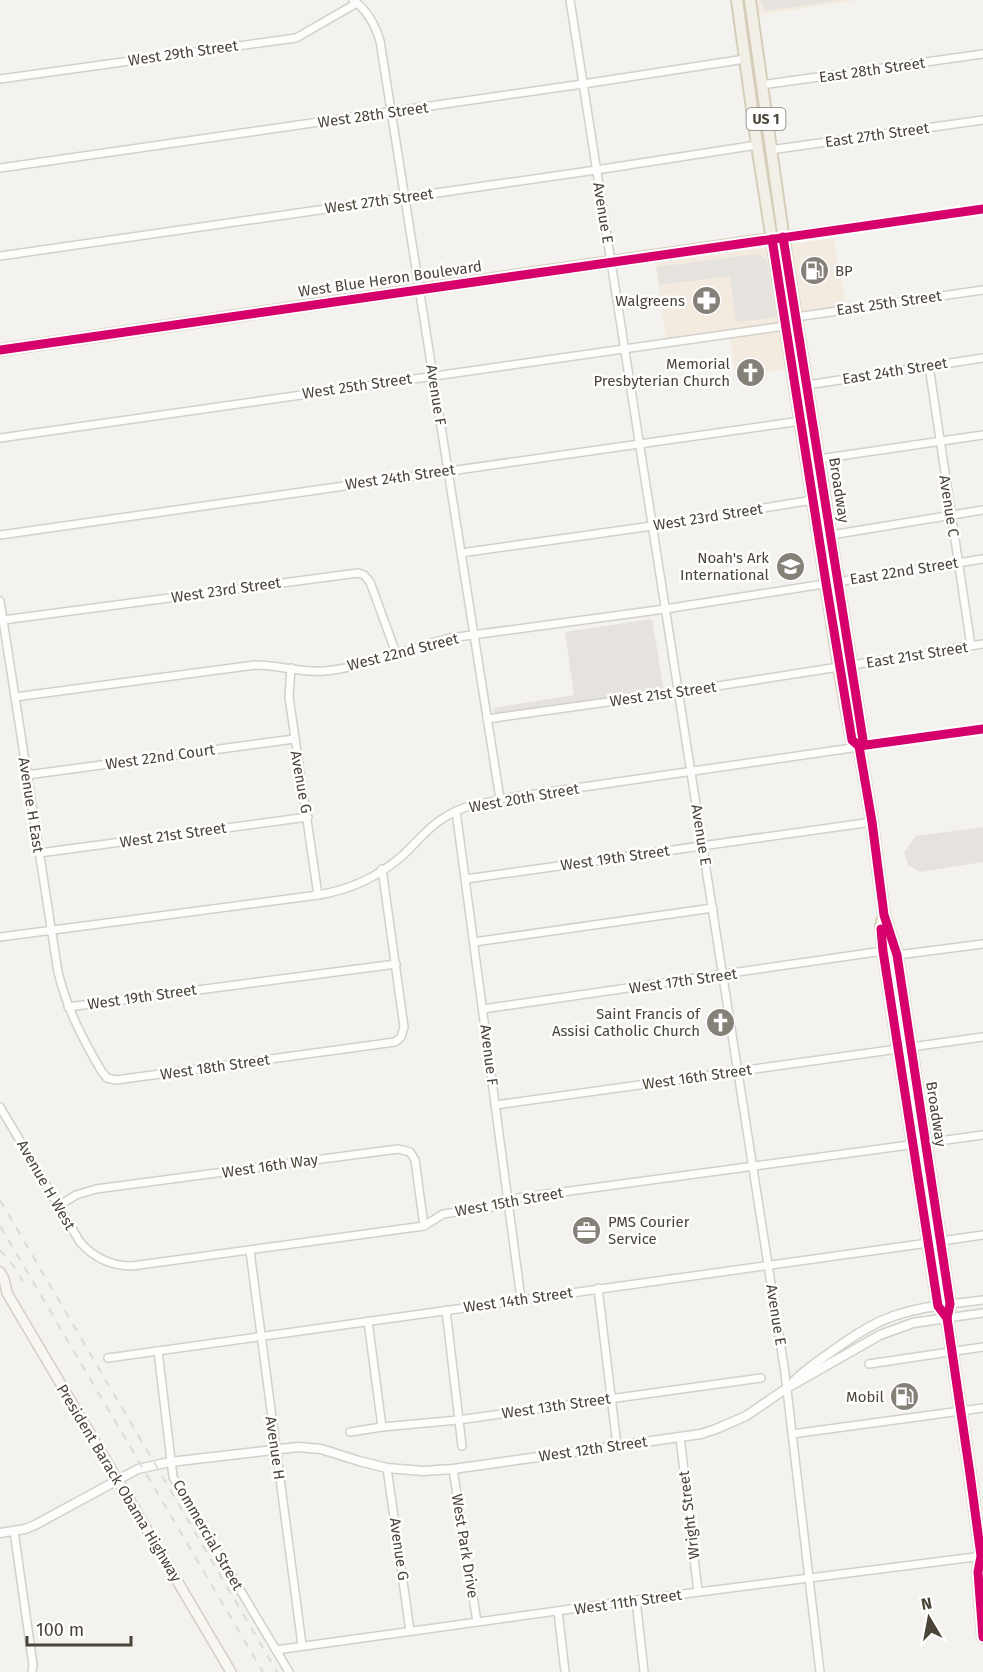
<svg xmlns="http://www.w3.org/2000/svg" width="983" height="1672" viewBox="0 0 983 1672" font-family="'Fira Sans',sans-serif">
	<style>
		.commercial { fill: #f3ebdf }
		.parking { fill: #e6e3df }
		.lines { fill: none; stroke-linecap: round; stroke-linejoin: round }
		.minor-casing { stroke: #d2d0cb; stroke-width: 10 }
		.tertiary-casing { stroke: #d2d0cb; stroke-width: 11 }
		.secondary-casing { stroke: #d3cfc5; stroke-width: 12 }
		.primary-casing { stroke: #d6cebb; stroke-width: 14 }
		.minor { stroke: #fdfdfc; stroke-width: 7 }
		.tertiary { stroke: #fdfdfc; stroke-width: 8 }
		.secondary { stroke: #f7f6f1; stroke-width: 9 }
		.primary { stroke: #f2efe6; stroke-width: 10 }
		.rail { stroke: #dbdbda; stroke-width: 2; stroke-dasharray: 8 8; stroke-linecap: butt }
		.cycleway-casing { stroke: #fff; stroke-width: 13 }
		.cycleway { stroke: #d6006c; stroke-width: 9 }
		.labels { text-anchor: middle; stroke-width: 5; stroke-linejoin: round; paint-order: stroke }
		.shield { fill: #fff; stroke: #817c74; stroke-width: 1.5 }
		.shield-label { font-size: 14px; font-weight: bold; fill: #4b4439 }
		.street-label { font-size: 15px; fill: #4b4439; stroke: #fff }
		.poi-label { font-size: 15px; fill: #4b4439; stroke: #fff; text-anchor: end }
	</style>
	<rect width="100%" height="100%" fill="#f4f2ee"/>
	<g class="commercial">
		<path d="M 757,0 L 858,0 L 758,15 Z"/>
		<path d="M 834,238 L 846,305 L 779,316 L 787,369 L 736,376 L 728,329 L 666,339 L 655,263 Z"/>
	</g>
	<g class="parking">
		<path d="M 759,0 L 842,0 L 765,11 L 764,6 Z"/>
		<path d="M 758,254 L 767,260 L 776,317 L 736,322 L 730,276 L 659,285 L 657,267 Z"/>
		<path d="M 652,619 L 665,696 L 648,698 L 649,701 L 621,705 L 620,702 L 494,719 L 493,708 L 574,695 L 565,632 Z"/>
		<path d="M 983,827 L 983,862 L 920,872 L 908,865 L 904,852 L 916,836 Z"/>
	</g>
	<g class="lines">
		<defs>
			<g id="minor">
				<path d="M 353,0 C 367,10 375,24 380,41 L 500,799"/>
				<path d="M 570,0 L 785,1373 L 820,1672"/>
				<path d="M 0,79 L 296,38 L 357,3"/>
				<path d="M 761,85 L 983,54"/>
				<path d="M 770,150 L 983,120"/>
				<path d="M 0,168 L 583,84 L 745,59"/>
				<path d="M 0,256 L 596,170 L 757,145"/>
				<path d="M 796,317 L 983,290"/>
				<path d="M 929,366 L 971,646"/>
				<path d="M 807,385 L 983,358"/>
				<path d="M 0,438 L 785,326"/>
				<path d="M 819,459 L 983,435"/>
				<path d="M 0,535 L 801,421"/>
				<path d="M 831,535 L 983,510"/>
				<path d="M 461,553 L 652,526 L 813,500"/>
				<path d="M 0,601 L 58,972 C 67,1009 83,1040 102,1072 L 107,1078 L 116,1080 L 395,1042 L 401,1037 L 404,1027 L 382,869"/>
				<path d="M 3,620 L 358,573 L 364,575 L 370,582 L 396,653"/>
				<path d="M 852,665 L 983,644"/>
				<path d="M 291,668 L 289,697 L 318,895"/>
				<path d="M 15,697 L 255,665 C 279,665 301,673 324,671 C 367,667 408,648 450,638 L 665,609 L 983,559"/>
				<path d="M 487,719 L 679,692 L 839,667"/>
				<path d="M 27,775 L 294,739"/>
				<path d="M 456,811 L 521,1299"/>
				<path d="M 39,853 L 308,817"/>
				<path d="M 466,879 L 872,822"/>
				<path d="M 0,937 L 318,895 C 349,890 378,877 402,856 C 414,845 425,831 439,821 C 449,814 461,808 473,805 C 482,803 492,803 500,799 L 983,729"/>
				<path d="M 474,942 L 713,908"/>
				<path d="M 897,955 L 983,944"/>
				<path d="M 68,1007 L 396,964"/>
				<path d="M 483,1009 L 883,951"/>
				<path d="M 911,1047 L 983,1037"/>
				<path d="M 495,1105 L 898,1049"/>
				<path d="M 0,1107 L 80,1242 C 94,1258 110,1266 132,1266 L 424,1226 L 443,1214 L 499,1206 L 518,1198 L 983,1135"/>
				<path d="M 58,1206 L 76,1195 L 96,1189 L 398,1149 L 410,1152 L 415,1160 L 424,1226"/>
				<path d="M 941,1241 L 983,1235"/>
				<path d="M 250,1251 L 302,1645"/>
				<path d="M 598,1288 L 617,1446"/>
				<path d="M 950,1304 L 983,1300"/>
				<path d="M 446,1310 L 462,1446"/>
				<path d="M 947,1318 L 983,1313"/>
				<path d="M 368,1321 L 382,1427"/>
				<path d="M 158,1351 L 173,1477 L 289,1672"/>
				<path d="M 108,1358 L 928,1243"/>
				<path d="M 869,1364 L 983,1347"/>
				<path d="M 350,1432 L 382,1427 L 458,1420 L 761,1378"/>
				<path d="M 792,1434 L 983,1408"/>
				<path d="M 680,1437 L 698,1592"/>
				<path d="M 387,1468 L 410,1631"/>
				<path d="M 453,1469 L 477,1622"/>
				<path d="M 14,1531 L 33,1665 L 32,1672"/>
				<path d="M 636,1600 L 644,1672"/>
				<path d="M 558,1611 L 565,1672"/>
				<path d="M 276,1650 L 636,1600 L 983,1556"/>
			</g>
			<g id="tertiary">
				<path d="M 794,1381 C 805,1370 818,1361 831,1352 C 871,1323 892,1312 942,1305"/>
				<path d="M 0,1533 L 25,1529 L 35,1525 L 138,1469 L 170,1462 L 298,1447 L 321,1449 L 359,1461 L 387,1468 L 423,1471 L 453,1469 L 701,1434 L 716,1429 L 746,1416 L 787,1388 L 880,1335 L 913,1323 L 947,1318"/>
			</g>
			<g id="secondary">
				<path d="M 783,237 L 983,209"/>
				<path d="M 0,1272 L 4,1279 L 7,1293 L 231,1672"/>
			</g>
			<g id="primary">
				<path d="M 737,0 L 757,145 L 839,667 L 852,740 L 859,746"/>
				<path d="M 750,0 L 786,255 L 863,740 L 859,746 L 872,822 L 884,915 L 897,955 L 950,1304 L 947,1318 L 970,1474 L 981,1556 L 978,1572 L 983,1637"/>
				<path d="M 0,350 L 783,237"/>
				<path d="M 882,921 L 881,926 L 883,951 L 938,1306 L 947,1318"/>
			</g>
		</defs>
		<use href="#minor" class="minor-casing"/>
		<use href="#tertiary" class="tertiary-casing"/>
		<use href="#secondary" class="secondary-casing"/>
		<use href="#primary" class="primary-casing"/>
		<use href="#minor" class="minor"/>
		<use href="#tertiary" class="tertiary"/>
		<use href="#secondary" class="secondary"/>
		<use href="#primary" class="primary"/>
		<g class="rail">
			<path d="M 0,1200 L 277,1672"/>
			<path d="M 0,1226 L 263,1672"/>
			<path d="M 0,1250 L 15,1268 L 23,1281"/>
		</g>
		<defs>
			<g id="cycleway">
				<path d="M 783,237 L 863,740 L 859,746 L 872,822 L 884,915 L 897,955 L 950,1304 L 947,1318 L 970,1474 L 981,1556 L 978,1572 L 983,1637"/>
				<path d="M 772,239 L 826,583 L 852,740 L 859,746"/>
				<path d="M 0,350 L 983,209"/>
				<path d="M 859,746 L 983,729"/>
				<path d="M 881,929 L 883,951 L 938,1306 L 947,1318"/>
			</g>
		</defs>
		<use href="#cycleway" class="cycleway-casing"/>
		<use href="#cycleway" class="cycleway"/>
	</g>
	<defs>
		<symbol id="fuel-disc" viewBox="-11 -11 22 22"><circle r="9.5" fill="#868178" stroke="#fff"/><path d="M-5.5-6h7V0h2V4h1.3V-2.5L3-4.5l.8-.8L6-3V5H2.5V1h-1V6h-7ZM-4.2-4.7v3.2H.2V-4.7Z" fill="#fff"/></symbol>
		<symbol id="pharmacy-disc" viewBox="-11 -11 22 22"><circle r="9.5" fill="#868178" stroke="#fff"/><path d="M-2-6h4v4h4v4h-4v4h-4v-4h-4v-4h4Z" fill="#fff"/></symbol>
		<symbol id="church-disc" viewBox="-11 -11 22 22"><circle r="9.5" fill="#868178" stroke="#fff"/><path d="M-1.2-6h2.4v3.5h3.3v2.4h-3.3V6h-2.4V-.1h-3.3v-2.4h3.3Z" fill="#fff"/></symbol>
		<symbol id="school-disc" viewBox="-11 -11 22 22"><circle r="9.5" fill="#868178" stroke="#fff"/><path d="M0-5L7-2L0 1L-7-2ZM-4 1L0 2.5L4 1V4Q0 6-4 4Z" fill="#fff"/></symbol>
		<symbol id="office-disc" viewBox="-11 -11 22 22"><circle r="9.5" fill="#868178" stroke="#fff"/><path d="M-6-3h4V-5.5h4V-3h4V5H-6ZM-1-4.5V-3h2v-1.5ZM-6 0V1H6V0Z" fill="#fff"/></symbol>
	</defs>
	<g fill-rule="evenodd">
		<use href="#fuel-disc" x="798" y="254" width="33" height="33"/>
		<use href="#pharmacy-disc" x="690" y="284" width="33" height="33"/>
		<use href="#church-disc" x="734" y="356" width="33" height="33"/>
		<use href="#school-disc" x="774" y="550" width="33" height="33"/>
		<use href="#church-disc" x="704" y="1006" width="33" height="33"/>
		<use href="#office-disc" x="570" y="1214" width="33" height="33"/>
		<use href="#fuel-disc" x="888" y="1380" width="33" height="33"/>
	</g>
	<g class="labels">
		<rect class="shield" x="746.5" y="108" width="39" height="22" rx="4.5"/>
		<g class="shield-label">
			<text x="766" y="124">US 1</text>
		</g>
		<g class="street-label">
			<text transform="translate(183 53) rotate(-8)" y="5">West 29th Street</text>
			<text transform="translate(872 70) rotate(-8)" y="5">East 28th Street</text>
			<text transform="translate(373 115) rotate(-8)" y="5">West 28th Street</text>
			<text transform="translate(877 135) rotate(-8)" y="5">East 27th Street</text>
			<text transform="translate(379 201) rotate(-8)" y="5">West 27th Street</text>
			<text transform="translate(603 213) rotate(81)" y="5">Avenue E</text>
			<text transform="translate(390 279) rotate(-8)" y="5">West Blue Heron Boulevard</text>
			<text transform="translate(889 303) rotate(-8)" y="5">East 25th Street</text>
			<text transform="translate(895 371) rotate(-9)" y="5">East 24th Street</text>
			<text transform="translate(357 386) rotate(-8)" y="5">West 25th Street</text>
			<text transform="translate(436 395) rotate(81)" y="5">Avenue F</text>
			<text transform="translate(400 477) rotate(-8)" y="5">West 24th Street</text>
			<text transform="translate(839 490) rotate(81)" y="5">Broadway</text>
			<text transform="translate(949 506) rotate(81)" y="5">Avenue C</text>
			<text transform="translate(708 517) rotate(-9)" y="5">West 23rd Street</text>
			<text transform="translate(904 571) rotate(-9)" y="5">East 22nd Street</text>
			<text transform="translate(226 590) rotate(-8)" y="5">West 23rd Street</text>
			<text transform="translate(403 652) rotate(-14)" y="5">West 22nd Street</text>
			<text transform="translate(917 655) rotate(-9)" y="5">East 21st Street</text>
			<text transform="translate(663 694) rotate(-8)" y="5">West 21st Street</text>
			<text transform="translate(160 757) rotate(-8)" y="5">West 22nd Court</text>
			<text transform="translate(301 782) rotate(80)" y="5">Avenue G</text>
			<text transform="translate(524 798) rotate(-10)" y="5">West 20th Street</text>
			<text transform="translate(31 805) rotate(81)" y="5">Avenue H East</text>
			<text transform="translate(173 835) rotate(-8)" y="5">West 21st Street</text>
			<text transform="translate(701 835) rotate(81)" y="5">Avenue E</text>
			<text transform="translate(615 858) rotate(-8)" y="5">West 19th Street</text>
			<text transform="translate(683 981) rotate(-8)" y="5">West 17th Street</text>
			<text transform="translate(142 997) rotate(-8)" y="5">West 19th Street</text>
			<text transform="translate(489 1055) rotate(83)" y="5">Avenue F</text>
			<text transform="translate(215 1067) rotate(-8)" y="5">West 18th Street</text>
			<text transform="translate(697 1077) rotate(-8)" y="5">West 16th Street</text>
			<text transform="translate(936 1114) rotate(81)" y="5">Broadway</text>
			<text transform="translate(270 1166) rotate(-8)" y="5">West 16th Way</text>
			<text transform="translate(46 1185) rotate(60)" y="5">Avenue H West</text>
			<text transform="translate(509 1202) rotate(-10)" y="5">West 15th Street</text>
			<text transform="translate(518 1300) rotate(-8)" y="5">West 14th Street</text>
			<text transform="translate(776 1315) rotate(81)" y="5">Avenue E</text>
			<text transform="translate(556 1406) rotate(-8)" y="5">West 13th Street</text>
			<text transform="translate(275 1448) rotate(82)" y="5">Avenue H</text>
			<text transform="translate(593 1449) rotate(-8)" y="5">West 12th Street</text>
			<text transform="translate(119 1483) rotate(59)" y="5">President Barack Obama Highway</text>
			<text transform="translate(689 1515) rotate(-97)" y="5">Wright Street</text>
			<text transform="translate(208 1535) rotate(60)" y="5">Commercial Street</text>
			<text transform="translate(465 1546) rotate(81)" y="5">West Park Drive</text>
			<text transform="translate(399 1549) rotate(82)" y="5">Avenue G</text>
			<text transform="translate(628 1602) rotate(-8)" y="5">West 11th Street</text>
		</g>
		<g class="poi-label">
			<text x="835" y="276" text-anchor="start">BP</text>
			<text x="685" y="306">Walgreens</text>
			<text x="730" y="369">Memorial<tspan x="730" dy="17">Presbyterian Church</tspan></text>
			<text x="769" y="563">Noah's Ark<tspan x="769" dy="17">International</tspan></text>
			<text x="700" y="1019">Saint Francis of<tspan x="700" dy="17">Assisi Catholic Church</tspan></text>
			<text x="608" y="1227" text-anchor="start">PMS Courier<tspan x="608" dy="17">Service</tspan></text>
			<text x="884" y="1402">Mobil</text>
		</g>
	</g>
	<g transform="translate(929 1618) rotate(350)" stroke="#ffffff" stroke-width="4.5" paint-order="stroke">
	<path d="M0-4.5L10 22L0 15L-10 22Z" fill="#4b4439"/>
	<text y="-9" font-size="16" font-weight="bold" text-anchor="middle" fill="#4b4439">N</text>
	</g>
	<path d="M27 1636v9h104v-9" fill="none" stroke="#4b4439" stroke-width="3"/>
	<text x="36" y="1636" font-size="18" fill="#4b4439" stroke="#ffffff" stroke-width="4.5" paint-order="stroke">100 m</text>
</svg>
